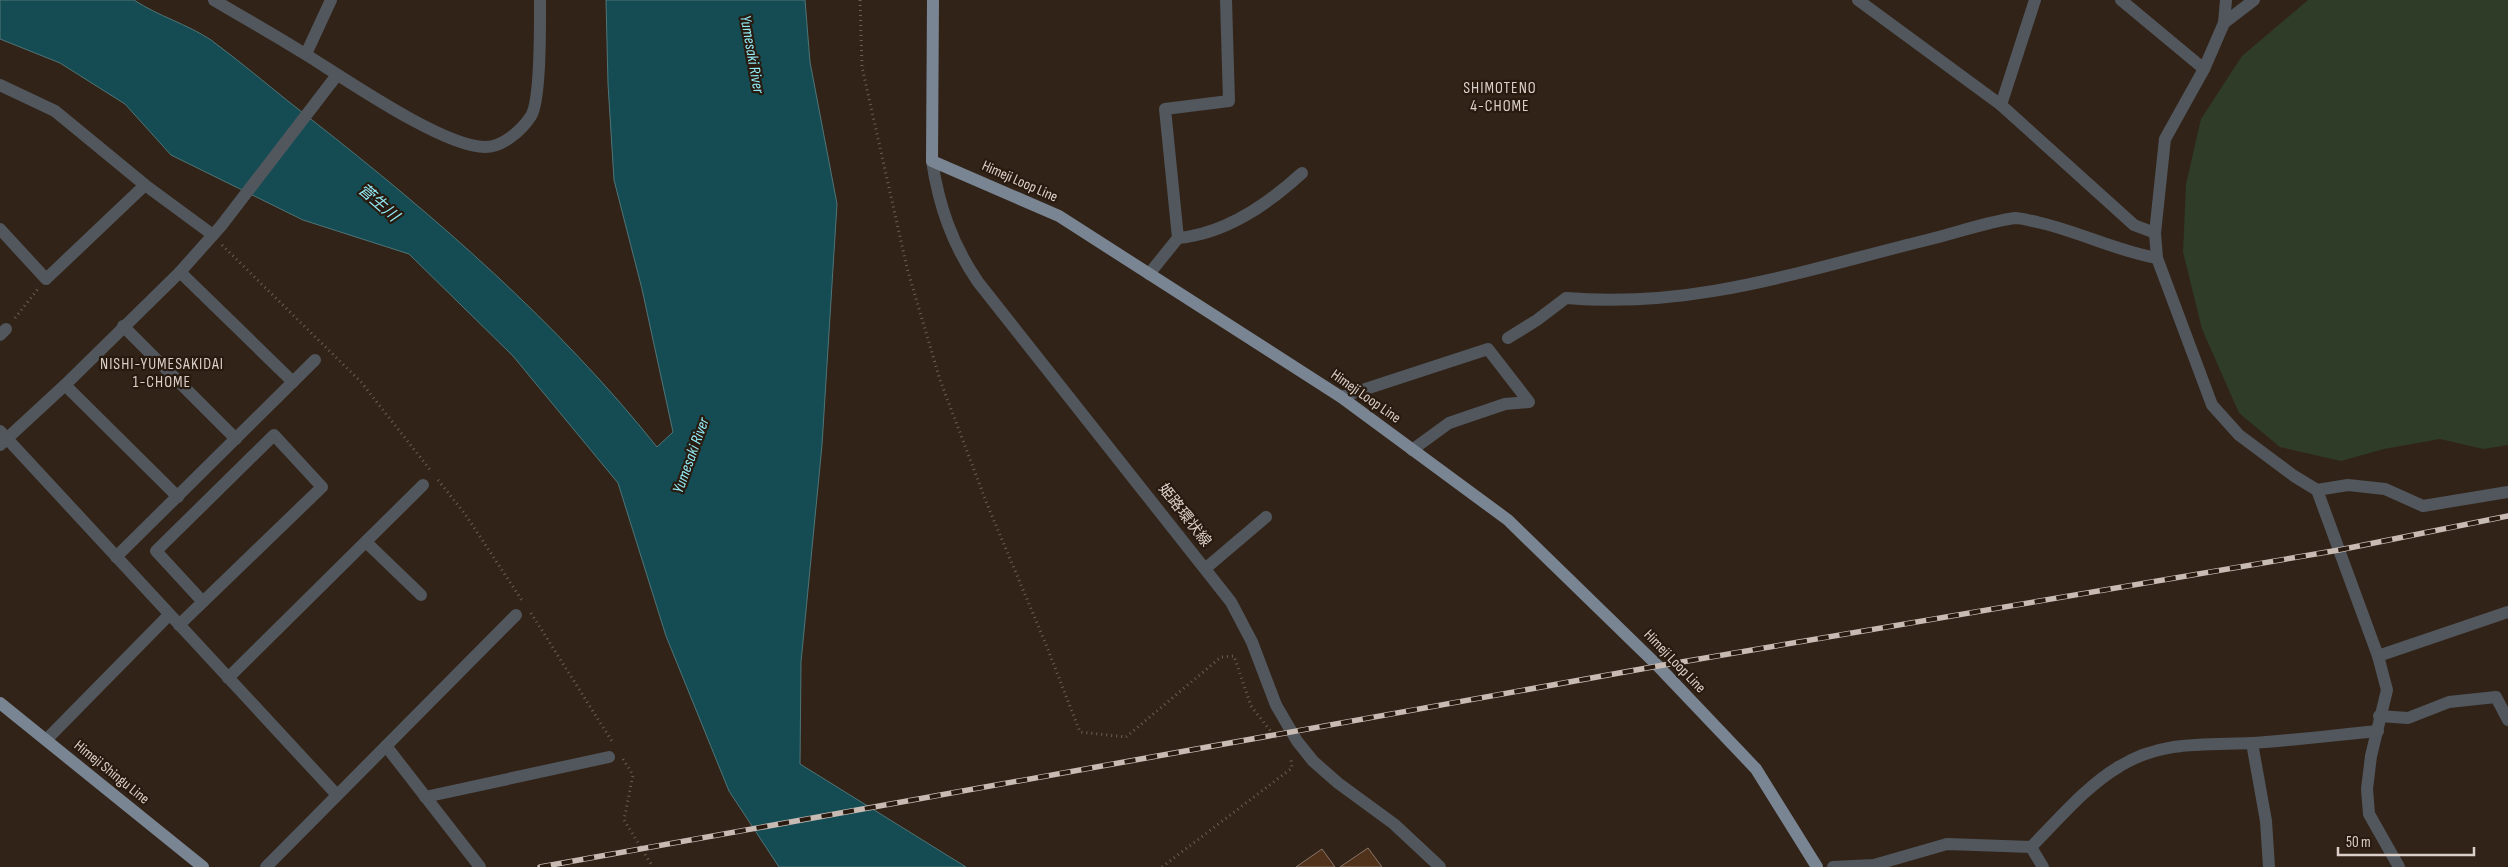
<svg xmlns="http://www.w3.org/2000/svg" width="2508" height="867" viewBox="0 0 2508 867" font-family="'Sofia Sans Condensed','Noto Sans JP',sans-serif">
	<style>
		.green { fill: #2f3c27 }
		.water { fill: #154c53; stroke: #507476 }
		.building { fill: #50321b; stroke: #887568 }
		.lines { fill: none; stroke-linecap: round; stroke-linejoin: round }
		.path { stroke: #6c5f55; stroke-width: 3; stroke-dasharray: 1 4; stroke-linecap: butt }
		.minor { stroke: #51575d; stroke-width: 12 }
		.major { stroke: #798593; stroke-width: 12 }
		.rail-casing { stroke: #c7bbb4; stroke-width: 5.5 }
		.rail { stroke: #281a0f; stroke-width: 4; stroke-dasharray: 11; stroke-linecap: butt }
		.labels { text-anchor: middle; stroke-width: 4.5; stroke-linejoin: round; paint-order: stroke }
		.street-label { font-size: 15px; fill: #dbd0c9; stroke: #281a0f }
		.water-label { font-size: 16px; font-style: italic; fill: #91eaf6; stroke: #281a0f }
		.neighbourhood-label { font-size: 16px; letter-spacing: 1px; fill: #dbd0c9; stroke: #281a0f }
	</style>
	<rect width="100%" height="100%" fill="#322318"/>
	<path class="green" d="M 2308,0 L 2508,0 L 2508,445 L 2483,449 L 2440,439 L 2384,449 L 2341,461 L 2280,447 L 2239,413 L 2202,329 L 2183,252 L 2186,184 L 2201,119 L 2242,56 Z"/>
	<path class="water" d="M 0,0 L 134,0 C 158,16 187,24 211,40 C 245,65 278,94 312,120 C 436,217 558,323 657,447 L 673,432 L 642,289 L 614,180 L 608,84 L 606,0 L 805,0 L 810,62 L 837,204 L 822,445 L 801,662 L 800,764 L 966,867 L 779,867 L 729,791 L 666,636 L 618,483 L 513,356 L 409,254 L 303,220 L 171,155 L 125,104 L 60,63 L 0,39 Z"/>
	<g class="building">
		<path d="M 1368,848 L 1382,867 L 1340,867 Z"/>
		<path d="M 1322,849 L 1335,867 L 1296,867 Z"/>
	</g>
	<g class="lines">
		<g class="path">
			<path d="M 860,0 L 862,67 L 907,268 L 940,380 L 987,504 L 1045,642 L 1080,732 L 1126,737 L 1221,657 L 1234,656 L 1251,706 L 1276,738"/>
			<path d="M 222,245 L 361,382 L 431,471"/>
			<path d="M 15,318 L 38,289"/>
			<path d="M 438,480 L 465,514 L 523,602"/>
			<path d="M 531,613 L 613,743"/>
			<path d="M 623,759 L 633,775 L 624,820 L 653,867"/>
			<path d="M 1162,867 L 1292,768 L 1291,760"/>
		</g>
		<g class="minor">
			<path d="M 214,0 C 244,18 275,35 305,54 C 344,78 443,147 485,147 C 503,147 522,130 531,116 C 541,100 540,23 540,0"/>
			<path d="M 1858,0 L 2001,105 L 2134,225 L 2155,233"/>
			<path d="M 2121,0 L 2204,69"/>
			<path d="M 2254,0 L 2224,23 L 2204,69 L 2165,139 L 2155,233 L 2157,258 L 2212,405 L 2239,435 L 2294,476 L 2317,490 L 2378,656 L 2387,690 L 2371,756 L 2367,789 L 2369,814 L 2399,867"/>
			<path d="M 2224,23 L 2226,0"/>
			<path d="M 306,54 L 331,0"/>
			<path d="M 0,85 L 55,111 L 145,185 L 213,235"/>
			<path d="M 2001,105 L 2035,0"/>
			<path d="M 932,161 C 939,206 952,244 978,282 L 1231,602 L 1252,642 L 1276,705 L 1297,741 L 1313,761 L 1338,783 L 1394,824 L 1440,867"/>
			<path d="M 0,229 L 46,279 L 145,185"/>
			<path d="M 1178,238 C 1226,234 1268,204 1302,173"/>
			<path d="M 180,272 L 293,382"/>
			<path d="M 1149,274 L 1178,238 L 1165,109 L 1229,101 L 1226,0"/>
			<path d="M 123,326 L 236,439"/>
			<path d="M 0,335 L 6,329"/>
			<path d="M 1508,338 L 1537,320 L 1566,298 C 1695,309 1804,270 1927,240 C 1956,233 1986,222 2015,218 C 2022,218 2031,221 2037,222 C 2078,231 2116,251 2157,258"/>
			<path d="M 65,385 L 178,497"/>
			<path d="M 1341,397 L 1488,349 L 1529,402 L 1505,404 L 1449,423 L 1412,450"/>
			<path d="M 0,431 L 337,795"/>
			<path d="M 0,445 L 65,385 L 180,272 L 221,226 L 337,75"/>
			<path d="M 2317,490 L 2348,485 L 2385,489 L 2423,506 L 2508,492"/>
			<path d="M 366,542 L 421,595"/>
			<path d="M 116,557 L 315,360"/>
			<path d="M 1206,568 L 1266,517"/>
			<path d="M 179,625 L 322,487 L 274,435 L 156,551 L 203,602"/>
			<path d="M 2378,656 L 2508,612"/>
			<path d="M 228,678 L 423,485"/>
			<path d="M 2379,716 L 2408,718 L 2449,702 L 2496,697 L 2508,720"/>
			<path d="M 46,740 L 169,615"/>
			<path d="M 2252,743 L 2266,821 L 2269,867"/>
			<path d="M 386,746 L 480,867"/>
			<path d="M 425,797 L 609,757"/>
			<path d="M 2031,847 L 2043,867"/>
			<path d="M 266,867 L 516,615"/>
			<path d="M 1833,867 L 1874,865 L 1947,844 L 2031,847 C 2059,819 2086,786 2120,766 C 2162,740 2207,745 2253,743 C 2295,740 2336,735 2378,731"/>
		</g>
		<g class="major">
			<path d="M 933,0 L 932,161 L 1059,216 L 1341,397 L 1508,520 L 1658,666 L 1756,769 L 1817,867"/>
			<path d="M 0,703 L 203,867"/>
		</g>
		<defs>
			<path id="rail" d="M 540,867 L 1658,666 L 2339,550 L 2508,516"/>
		</defs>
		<use href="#rail" class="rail-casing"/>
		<use href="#rail" class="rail"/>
	</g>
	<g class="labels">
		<g class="street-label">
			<text transform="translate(1020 181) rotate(24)" y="5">Himeji Loop Line</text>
			<text transform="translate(1366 396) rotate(35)" y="5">Himeji Loop Line</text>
			<text transform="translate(1185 515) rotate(52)" y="5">姫路環状線</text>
			<text transform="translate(1675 661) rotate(46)" y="5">Himeji Loop Line</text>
			<text transform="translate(112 772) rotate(39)" y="5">Himeji Shingu Line</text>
		</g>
		<g class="water-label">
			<text transform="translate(753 54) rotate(80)" y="6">Yumesaki River</text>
			<text transform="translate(379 202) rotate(41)" y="6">菅生川</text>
			<text transform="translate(690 455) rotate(-70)" y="6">Yumesaki River</text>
		</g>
		<g class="neighbourhood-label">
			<text x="1500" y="93">SHIMOTENO<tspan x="1500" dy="18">4-CHOME</tspan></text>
			<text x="162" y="369">NISHI-YUMESAKIDAI<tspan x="162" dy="18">1-CHOME</tspan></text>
		</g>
	</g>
	<path d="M2338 847v8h136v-8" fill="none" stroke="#dbd0c9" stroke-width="2.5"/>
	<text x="2346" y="847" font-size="15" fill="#dbd0c9" stroke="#281a0f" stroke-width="4" paint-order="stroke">50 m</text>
</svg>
